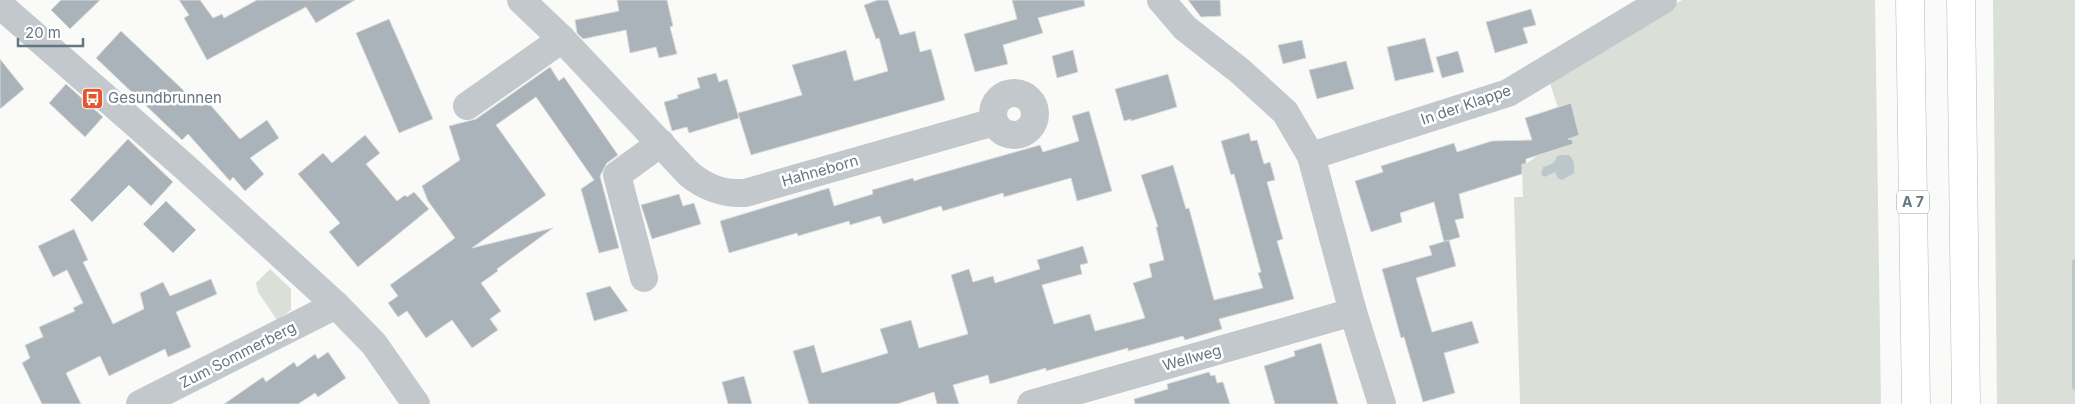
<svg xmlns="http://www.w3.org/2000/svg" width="2075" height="404" viewBox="0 0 2075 404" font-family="Inter,sans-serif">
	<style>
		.green { fill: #dadfd7 }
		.water { fill: #bbc7cb }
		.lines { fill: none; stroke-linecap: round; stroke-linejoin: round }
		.stream { stroke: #bbc7cb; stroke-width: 6 }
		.building { fill: #aab3b9; stroke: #dcdcda }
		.highway-casing { stroke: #b4b9bd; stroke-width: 29 }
		.minor { stroke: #c3c8cc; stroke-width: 28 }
		.highway { stroke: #fff; stroke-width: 28 }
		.labels { text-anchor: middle; stroke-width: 5; stroke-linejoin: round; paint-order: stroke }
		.shield { fill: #fff; stroke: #939fa8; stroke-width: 1 }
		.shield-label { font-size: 14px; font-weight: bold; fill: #657683 }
		.poi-label { font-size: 15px; fill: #657683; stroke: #fff; text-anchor: start }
		.street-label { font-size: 15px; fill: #657683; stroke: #fff }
	</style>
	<rect width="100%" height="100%" fill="#fafaf8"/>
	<g class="green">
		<path d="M 1682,0 L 1875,0 L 1881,404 L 1520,404 L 1514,197 L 1523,197 L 1522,164 L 1526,164 L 1537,156 L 1570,145 L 1550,83 Z"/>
		<path d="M 1993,0 L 2075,0 L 2075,404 L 1997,404 Z"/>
		<path d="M 270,269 L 291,289 L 291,310 L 277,320 L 258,292 L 256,283 Z"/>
	</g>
	<path class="water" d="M 1563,155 L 1569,155 C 1575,161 1574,165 1574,173 L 1562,180 L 1558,178 L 1555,172 L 1544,177 L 1541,174 L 1543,167 C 1550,165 1555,164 1557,156 Z"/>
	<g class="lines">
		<path class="stream" d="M 2075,262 L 2075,387"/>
	</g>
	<g class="building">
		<path d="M 61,0 L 100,0 L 70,29 L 51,10 Z"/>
		<path d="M 179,0 L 200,0 L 213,18 L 222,14 L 224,18 L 257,0 L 355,0 L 316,23 L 306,7 L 207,60 L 184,18 L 189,15 Z"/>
		<path d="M 617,0 L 667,0 L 673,26 L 670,27 L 677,54 L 659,58 L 656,47 L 630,53 L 626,30 L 583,39 L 577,33 L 575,20 L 619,11 Z"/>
		<path d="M 878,0 L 888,0 L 900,35 L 915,31 L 920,52 L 931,49 L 945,100 L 751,155 L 738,113 L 802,95 L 792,65 L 846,50 L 854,81 L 888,71 L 879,38 L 876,39 L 864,5 Z"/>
		<path d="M 1012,0 L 1084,0 L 1085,6 L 1038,18 L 1043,33 L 1003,45 L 1008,64 L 975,72 L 964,34 L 1017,19 Z"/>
		<path d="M 1188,0 L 1220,0 L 1221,16 L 1201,17 Z"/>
		<path d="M 1531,9 L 1536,25 L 1523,28 L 1528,43 L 1495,53 L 1486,22 Z"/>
		<path d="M 389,19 L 433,119 L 399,133 L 356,33 Z"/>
		<path d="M 121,31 L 200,106 L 207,101 L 240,139 L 267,120 L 279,138 L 250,158 L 264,174 L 245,191 L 233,177 L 230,181 L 188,134 L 182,140 L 96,58 Z"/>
		<path d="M 1425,38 L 1434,72 L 1395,81 L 1387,47 Z"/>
		<path d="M 1302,40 L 1306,58 L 1283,64 L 1278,45 Z"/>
		<path d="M 1073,50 L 1078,72 L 1057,78 L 1052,56 Z"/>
		<path d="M 1458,51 L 1464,72 L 1442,78 L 1436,57 Z"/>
		<path d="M 0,59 L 24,89 L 0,109 Z"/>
		<path d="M 1346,61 L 1354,89 L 1317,99 L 1309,70 Z"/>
		<path d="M 550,67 L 559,81 L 564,77 L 618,155 L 607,163 L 600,176 L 619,248 L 599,253 L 581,189 L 594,180 L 536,97 L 496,125 L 546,195 L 472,248 L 553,228 L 497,269 L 498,271 L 481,283 L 501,311 L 490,319 L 498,330 L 472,348 L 452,320 L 426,338 L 407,311 L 398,317 L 388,303 L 398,296 L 390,285 L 455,238 L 428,201 L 422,186 L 460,160 L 449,126 L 476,119 Z"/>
		<path d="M 716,73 L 719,82 L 727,79 L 739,118 L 689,133 L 687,127 L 672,131 L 664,102 L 678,98 L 677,95 L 700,88 L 697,78 Z"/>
		<path d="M 1168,74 L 1177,107 L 1131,121 L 1131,119 L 1124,121 L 1115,89 Z"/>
		<path d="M 66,84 L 103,117 L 85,137 L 49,103 Z"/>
		<path d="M 1571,103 L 1579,135 L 1568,139 L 1572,140 L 1573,144 L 1526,159 L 1526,164 L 1522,164 L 1522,174 L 1459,194 L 1464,218 L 1455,220 L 1460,237 L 1444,242 L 1434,202 L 1400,213 L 1402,222 L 1371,232 L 1355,181 L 1383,172 L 1381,166 L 1454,143 L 1457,152 L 1492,141 L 1532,140 L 1525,118 Z"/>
		<path d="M 1089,111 L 1112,191 L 1077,201 L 1071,178 L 1004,197 L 1003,193 L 943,211 L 941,206 L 883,224 L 880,216 L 850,225 L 849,221 L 798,236 L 797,233 L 729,253 L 720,221 L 829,188 L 834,206 L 873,194 L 872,190 L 913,178 L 914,181 L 923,178 L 1040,145 L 1043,152 L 1079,141 L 1072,116 Z"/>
		<path d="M 1249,133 L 1251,141 L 1257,140 L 1264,164 L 1270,162 L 1275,180 L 1267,182 L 1283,239 L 1277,241 L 1294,299 L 1219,319 L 1222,329 L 1185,340 L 1183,336 L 1128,351 L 1128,348 L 1046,371 L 1046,368 L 990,384 L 988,375 L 953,385 L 959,404 L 937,404 L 934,392 L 897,404 L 809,404 L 793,351 L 814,345 L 822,373 L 888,353 L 880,329 L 911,320 L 919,348 L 968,334 L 951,275 L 969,269 L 973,282 L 993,276 L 995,283 L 1040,269 L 1037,260 L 1083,246 L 1088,263 L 1080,265 L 1082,274 L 1042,285 L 1054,324 L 1090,314 L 1095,331 L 1145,318 L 1133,283 L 1152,277 L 1149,264 L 1164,260 L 1156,227 L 1158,227 L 1141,175 L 1173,165 L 1186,209 L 1189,208 L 1214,300 L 1263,288 L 1258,273 L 1261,272 L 1234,174 L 1231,175 L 1221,141 Z"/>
		<path d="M 365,135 L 380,153 L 366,164 L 397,201 L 405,195 L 407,197 L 414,192 L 429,209 L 358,267 L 329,232 L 340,223 L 298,174 L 323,153 L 332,163 Z"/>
		<path d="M 128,139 L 173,182 L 151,206 L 129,185 L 92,222 L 70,200 Z"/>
		<path d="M 679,194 L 683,206 L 694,203 L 701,224 L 652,239 L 641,205 Z"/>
		<path d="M 166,201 L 196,230 L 173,253 L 143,224 Z"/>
		<path d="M 74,229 L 88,260 L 83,262 L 113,324 L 144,309 L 140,293 L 163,282 L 170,296 L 211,279 L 217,294 L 176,312 L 191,347 L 168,357 L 165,349 L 109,376 L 100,356 L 66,373 L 81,404 L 42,404 L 22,363 L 30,358 L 25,345 L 43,337 L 39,327 L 75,311 L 73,308 L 83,303 L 67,270 L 53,277 L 38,246 Z"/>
		<path d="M 1449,240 L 1456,266 L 1416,278 L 1428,319 L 1432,332 L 1472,321 L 1479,343 L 1444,353 L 1455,393 L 1423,402 L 1404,337 L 1401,338 L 1382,269 L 1432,255 L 1429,246 Z"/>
		<path d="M 610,286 L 628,311 L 594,321 L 586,293 Z"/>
		<path d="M 1321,343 L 1338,404 L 1275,404 L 1264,366 L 1295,356 L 1294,351 Z"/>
		<path d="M 328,352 L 346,378 L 318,397 L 315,393 L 298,404 L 224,404 L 263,377 L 266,382 L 294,362 L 297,367 L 315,354 L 318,359 Z"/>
		<path d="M 1209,372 L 1211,376 L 1215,375 L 1217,383 L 1223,382 L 1230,404 L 1135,404 L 1134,399 L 1168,389 L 1167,384 Z"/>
		<path d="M 744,376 L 752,404 L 728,404 L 722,382 Z"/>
	</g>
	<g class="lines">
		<defs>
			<g id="highway">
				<path d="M 1910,0 L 1916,404"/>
				<path d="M 1961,0 L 1966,404"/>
			</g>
		</defs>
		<use href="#highway" class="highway-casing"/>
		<g class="minor">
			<path d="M 521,0 L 562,39 L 689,174 C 706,188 723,194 745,193 L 994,122"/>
			<path d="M 1161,0 L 1185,28 L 1240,71 L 1285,112 L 1311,156 L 1353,312 L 1382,404"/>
			<path d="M 0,5 L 186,168 L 336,305 L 374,344 L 416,404"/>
			<circle cx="1014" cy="114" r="21"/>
			<path d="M 467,106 L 562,39"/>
			<path d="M 1311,156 L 1508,93 L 1663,0"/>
			<path d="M 644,278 L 617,175 L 661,143"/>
			<path d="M 140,404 L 336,305"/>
			<path d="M 1031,404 L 1353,312"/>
		</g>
		<use href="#highway" class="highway"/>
	</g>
	<defs>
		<symbol id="bus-square" viewBox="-11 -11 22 22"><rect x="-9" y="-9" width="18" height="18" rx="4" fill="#e4572e" stroke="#fff"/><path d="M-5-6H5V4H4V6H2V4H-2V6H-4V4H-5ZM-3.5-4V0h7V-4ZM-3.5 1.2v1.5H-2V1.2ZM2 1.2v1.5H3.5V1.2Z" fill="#fff"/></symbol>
	</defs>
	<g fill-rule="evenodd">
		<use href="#bus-square" x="80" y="86" width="25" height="25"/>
	</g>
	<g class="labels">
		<rect class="shield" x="1897" y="190.5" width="32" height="23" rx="4"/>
		<g class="shield-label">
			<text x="1913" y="207">A 7</text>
		</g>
		<g class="poi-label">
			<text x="108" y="103">Gesundbrunnen</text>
		</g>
		<g class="street-label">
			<text transform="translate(1466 105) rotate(-19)" y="5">In der Klappe</text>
			<text transform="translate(820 171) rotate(-16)" y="5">Hahneborn</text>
			<text transform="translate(238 355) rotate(-27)" y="5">Zum Sommerberg</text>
			<text transform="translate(1192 358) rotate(-16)" y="5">Wellweg</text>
		</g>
	</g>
	<path d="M18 38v8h65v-8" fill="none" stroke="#657683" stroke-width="2.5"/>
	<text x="25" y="38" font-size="15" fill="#657683" stroke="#ffffff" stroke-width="4" paint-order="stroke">20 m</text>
</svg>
